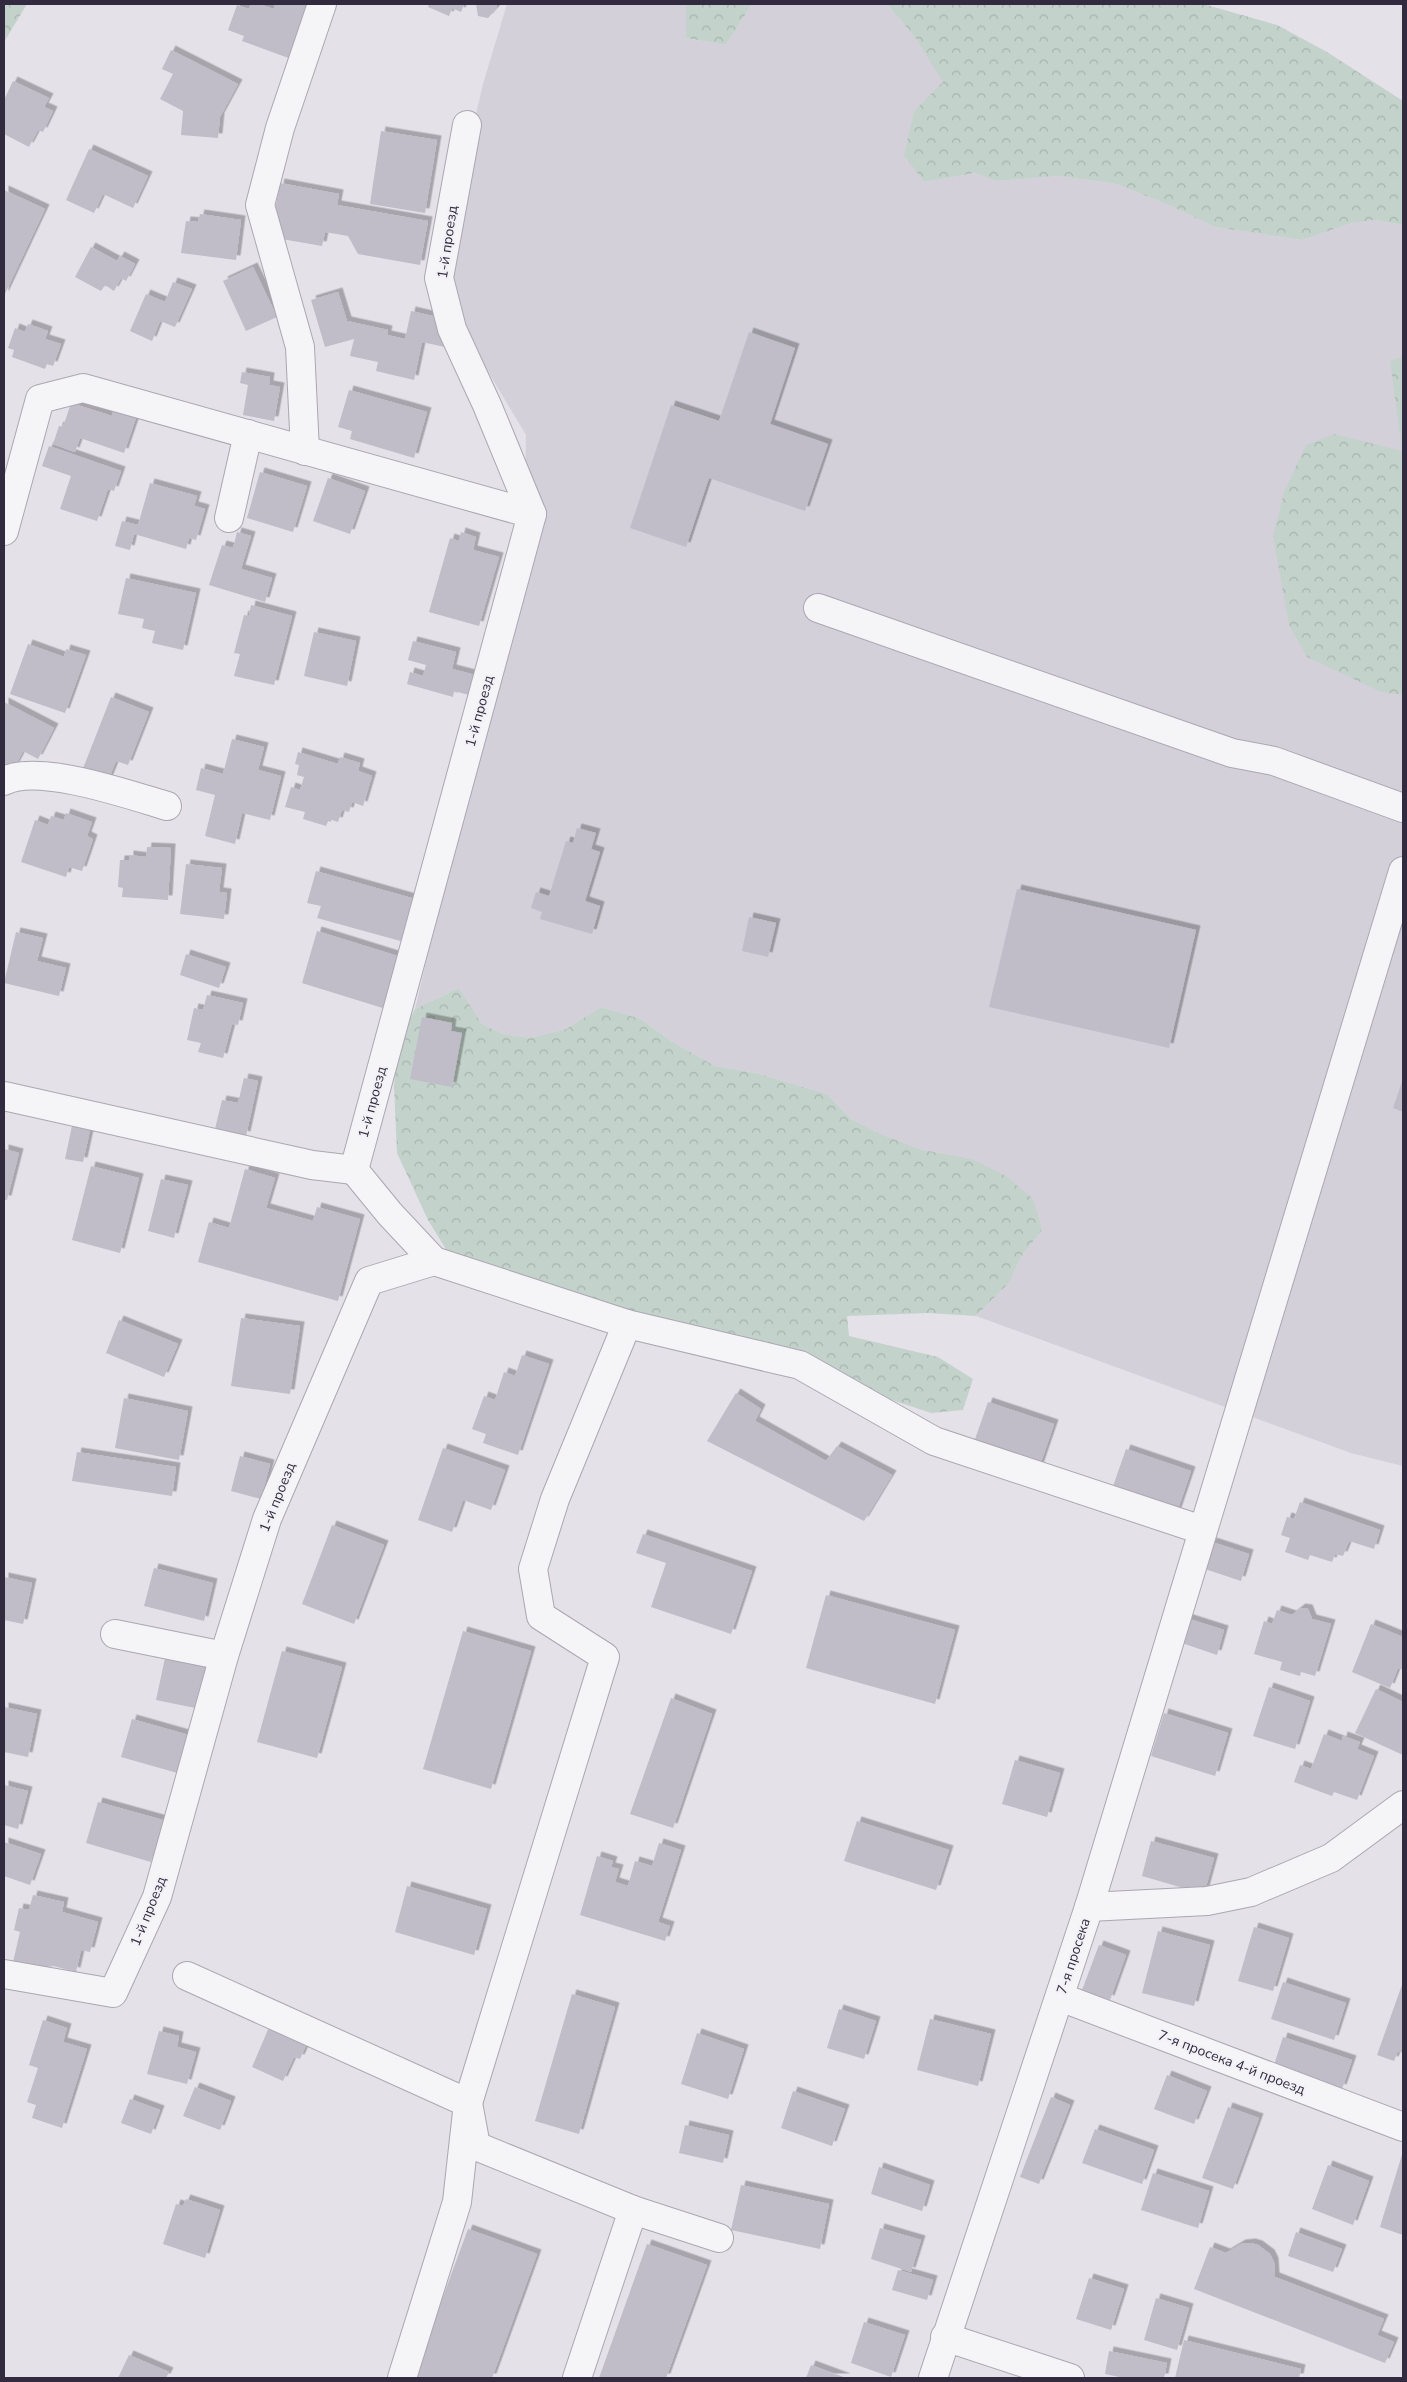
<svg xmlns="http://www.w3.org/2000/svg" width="1407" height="2382" viewBox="0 0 1407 2382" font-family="'Nunito Sans',sans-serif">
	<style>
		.built { fill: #d3d0da }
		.forest { fill: url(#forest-crowns) }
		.building { fill: #c0bcc8; filter: url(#shadow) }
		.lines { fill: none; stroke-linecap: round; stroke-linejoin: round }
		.minor-casing { stroke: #aba7b3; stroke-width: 30 }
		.minor { stroke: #f5f4f7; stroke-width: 28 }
		.labels { text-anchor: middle; stroke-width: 4; stroke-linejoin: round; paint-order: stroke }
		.street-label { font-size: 14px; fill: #322b3f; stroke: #f2f1f6 }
	</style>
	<defs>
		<pattern id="forest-crowns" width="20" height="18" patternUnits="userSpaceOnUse" patternTransform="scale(1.25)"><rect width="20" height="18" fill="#c3d2ca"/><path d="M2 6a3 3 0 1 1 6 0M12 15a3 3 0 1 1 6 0" fill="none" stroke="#a8b4af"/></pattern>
		<filter id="shadow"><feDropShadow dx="4.5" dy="-4.5" stdDeviation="0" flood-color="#0004"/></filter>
	</defs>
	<rect width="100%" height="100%" fill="#e4e1e9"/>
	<path class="built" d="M 507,4 L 686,4 L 686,38 L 726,45 L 752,4 L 887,4 L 916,39 L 944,82 L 914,111 L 905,155 L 924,182 L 975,173 L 996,181 L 1059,176 L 1117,184 L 1173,207 L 1215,227 L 1302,240 L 1352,223 L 1375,220 L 1403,225 L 1403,1466 L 1351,1453 L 976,1316 L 1009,1283 L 1021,1257 L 1042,1230 L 969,1158 L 923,1150 L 883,1135 L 851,1119 L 827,1094 L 756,1073 L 715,1066 L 671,1041 L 641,1019 L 601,1007 L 566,1029 L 530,1038 L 503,1034 L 482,1024 L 459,988 L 415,1009 L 524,546 L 526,435 L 455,316 L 449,230 L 483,84 Z"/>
	<g class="forest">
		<path d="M 4,4 L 27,4 L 4,42 Z"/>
		<path d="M 686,4 L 752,4 L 726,45 L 686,38 Z"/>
		<path d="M 887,4 L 1203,4 L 1277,25 L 1327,52 L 1403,101 L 1403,225 L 1375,220 L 1352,223 L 1302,240 L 1215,227 L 1173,207 L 1117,184 L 1059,176 L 996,181 L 975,173 L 924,182 L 904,155 L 914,111 L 943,82 L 916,39 Z"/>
		<path d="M 1403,356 L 1403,695 L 1381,692 L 1307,657 L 1289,625 L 1273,537 L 1284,492 L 1306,445 L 1334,434 L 1402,451 L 1390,361 Z"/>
		<path d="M 459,988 L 482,1024 L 503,1034 L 530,1038 L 566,1029 L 601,1007 L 641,1019 L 671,1041 L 715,1066 L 756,1073 L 827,1094 L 851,1119 L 883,1135 L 923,1150 L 969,1158 L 1006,1176 L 1033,1199 L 1042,1230 L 1021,1257 L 1009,1283 L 976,1316 L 928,1313 L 847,1316 L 849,1336 L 938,1357 L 973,1379 L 963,1410 L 931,1413 L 447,1251 L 428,1220 L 397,1153 L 394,1086 L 398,1041 L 415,1009 Z"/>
	</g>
	<g class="building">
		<path d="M 251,4 L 259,4 L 274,9 L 275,4 L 311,4 L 294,60 L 242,41 L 244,36 L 228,30 L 237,5 L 249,9 Z"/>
		<path d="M 429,4 L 464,4 L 461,12 L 452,8 L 449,16 L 428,7 Z"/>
		<path d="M 476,4 L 496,4 L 497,8 L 488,18 L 478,16 Z"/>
		<path d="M 171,50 L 238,84 L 220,117 L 218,138 L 181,135 L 183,111 L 160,99 L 173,74 L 162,69 Z"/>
		<path d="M 13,81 L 49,98 L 44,107 L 53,111 L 43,132 L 38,130 L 29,147 L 4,134 L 4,100 Z"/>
		<path d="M 381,131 L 437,140 L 425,213 L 370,204 Z"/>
		<path d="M 89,149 L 148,176 L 133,208 L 103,194 L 94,213 L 66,200 Z"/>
		<path d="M 280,183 L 339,194 L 337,205 L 428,221 L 420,265 L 358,254 L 348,236 L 325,232 L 322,246 L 270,237 Z"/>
		<path d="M 4,190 L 45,209 L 4,296 Z"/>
		<path d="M 200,214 L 241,220 L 236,260 L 181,253 L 186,221 L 198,222 Z"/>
		<path d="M 91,247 L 117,261 L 120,256 L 135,264 L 126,281 L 121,278 L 114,291 L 105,285 L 101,291 L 75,277 Z"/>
		<path d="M 253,267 L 277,317 L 246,331 L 223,281 Z"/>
		<path d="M 173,282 L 192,289 L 175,327 L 160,321 L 152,341 L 130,331 L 146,294 L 165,302 Z"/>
		<path d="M 338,292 L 347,321 L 388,330 L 387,335 L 405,339 L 411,311 L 437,317 L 445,347 L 422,342 L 414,380 L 376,371 L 378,362 L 350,356 L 354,339 L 325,347 L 311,300 Z"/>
		<path d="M 28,324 L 48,331 L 45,339 L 61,344 L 53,366 L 47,364 L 45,369 L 12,357 L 14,350 L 8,348 L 15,328 L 25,332 Z"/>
		<path d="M 749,332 L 795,348 L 770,424 L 828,444 L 805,511 L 709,478 L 686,547 L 630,528 L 671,405 L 719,421 Z"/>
		<path d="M 242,372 L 270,377 L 269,385 L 280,387 L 274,421 L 243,415 L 248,385 L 240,383 Z"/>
		<path d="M 349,390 L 427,412 L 414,458 L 350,439 L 352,431 L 338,427 Z"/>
		<path d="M 71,403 L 112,416 L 115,404 L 138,412 L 124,453 L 80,438 L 75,452 L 53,444 L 59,426 L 63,427 Z"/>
		<path d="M 49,446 L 121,471 L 114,491 L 108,489 L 97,521 L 60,509 L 71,476 L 42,466 Z"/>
		<path d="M 260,472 L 307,486 L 293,532 L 247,518 Z"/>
		<path d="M 328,478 L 365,491 L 350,534 L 313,521 Z"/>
		<path d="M 150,483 L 197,496 L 194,506 L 205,509 L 196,540 L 189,538 L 186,549 L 134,534 L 130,550 L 115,546 L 122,521 L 138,525 Z"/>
		<path d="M 237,532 L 251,536 L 241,569 L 272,578 L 265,602 L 209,585 L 222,545 L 233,548 Z"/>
		<path d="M 461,532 L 476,537 L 473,550 L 499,557 L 479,626 L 429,612 L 450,538 L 459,541 Z"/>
		<path d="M 126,578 L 196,593 L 183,650 L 152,643 L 155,631 L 142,628 L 144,619 L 118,614 Z"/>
		<path d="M 251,605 L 292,616 L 274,685 L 234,676 L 240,654 L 234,653 L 244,615 L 249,616 Z"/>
		<path d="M 314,632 L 356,641 L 347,686 L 304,676 Z"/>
		<path d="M 413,641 L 456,652 L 452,669 L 475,675 L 469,695 L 454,691 L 453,697 L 407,684 L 410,672 L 423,676 L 426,665 L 408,660 Z"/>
		<path d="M 28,644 L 64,657 L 66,649 L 86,655 L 65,713 L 10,694 Z"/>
		<path d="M 111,697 L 149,712 L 128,765 L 116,761 L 108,781 L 82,771 Z"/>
		<path d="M 4,702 L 54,728 L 38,759 L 23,751 L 13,770 L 4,765 Z"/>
		<path d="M 232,739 L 264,747 L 258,770 L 281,776 L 270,820 L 242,813 L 235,844 L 205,836 L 215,795 L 196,790 L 201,768 L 223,774 Z"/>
		<path d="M 298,752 L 338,764 L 340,757 L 360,763 L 358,771 L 372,776 L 363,806 L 352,802 L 349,812 L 342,810 L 338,822 L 329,819 L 326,826 L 303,819 L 305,812 L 285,807 L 291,787 L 300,790 L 304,777 L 297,775 L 299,765 L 295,764 Z"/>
		<path d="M 66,813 L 92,822 L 87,836 L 93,839 L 82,871 L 69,867 L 66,877 L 21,862 L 35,820 L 48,825 L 51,816 L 64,820 Z"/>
		<path d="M 577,828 L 596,833 L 591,849 L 600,852 L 585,901 L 600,906 L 592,934 L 540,919 L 542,912 L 531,908 L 536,892 L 549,896 L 566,841 L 573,843 Z"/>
		<path d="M 147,847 L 171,848 L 168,900 L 122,897 L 123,888 L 118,887 L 120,860 L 129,860 L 129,855 L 146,857 Z"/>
		<path d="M 186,864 L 222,868 L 219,892 L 227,893 L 224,919 L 180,914 Z"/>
		<path d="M 316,871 L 415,899 L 404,942 L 317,918 L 321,906 L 307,903 Z"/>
		<path d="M 1017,889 L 1196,930 L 1169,1048 L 989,1007 Z"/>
		<path d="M 749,917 L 776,923 L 768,957 L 742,951 Z"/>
		<path d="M 317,931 L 404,958 L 389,1010 L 302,983 Z"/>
		<path d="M 16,932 L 43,938 L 37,961 L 66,968 L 59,996 L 4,983 Z"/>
		<path d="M 186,954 L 226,967 L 219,988 L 180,975 Z"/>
		<path d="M 207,995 L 243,1003 L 238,1025 L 232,1024 L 223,1058 L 198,1052 L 201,1043 L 187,1040 L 194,1008 L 203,1010 Z"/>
		<path d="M 422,1017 L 452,1023 L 451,1031 L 462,1033 L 452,1087 L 410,1079 Z"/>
		<path d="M 244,1078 L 258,1081 L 246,1136 L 215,1129 L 222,1100 L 238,1103 Z"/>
		<path d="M 1403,1079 L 1403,1112 L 1393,1108 Z"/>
		<path d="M 72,1126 L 90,1130 L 83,1162 L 65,1159 Z"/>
		<path d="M 4,1149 L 19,1153 L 7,1200 L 4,1200 Z"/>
		<path d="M 91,1166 L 139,1178 L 120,1253 L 72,1240 Z"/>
		<path d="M 245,1169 L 275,1178 L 266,1208 L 313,1221 L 317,1207 L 360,1219 L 338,1301 L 198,1262 L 209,1222 L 229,1228 Z"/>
		<path d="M 161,1179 L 188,1185 L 174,1238 L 148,1231 Z"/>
		<path d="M 241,1318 L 300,1326 L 290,1394 L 231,1386 Z"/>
		<path d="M 119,1320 L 178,1344 L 164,1377 L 106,1353 Z"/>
		<path d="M 522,1355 L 549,1364 L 518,1455 L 483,1443 L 486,1434 L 472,1429 L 484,1396 L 495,1400 L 504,1372 L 515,1376 Z"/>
		<path d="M 736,1393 L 761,1409 L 755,1421 L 826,1461 L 837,1446 L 892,1475 L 864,1521 L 707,1441 Z"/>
		<path d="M 124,1398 L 188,1411 L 179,1460 L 115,1448 Z"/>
		<path d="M 988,1402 L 1054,1424 L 1039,1468 L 973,1445 Z"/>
		<path d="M 443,1448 L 505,1470 L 491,1510 L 463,1500 L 452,1532 L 418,1520 Z"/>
		<path d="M 1126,1449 L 1191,1471 L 1176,1515 L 1111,1492 Z"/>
		<path d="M 77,1452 L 176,1467 L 172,1496 L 72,1481 Z"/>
		<path d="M 240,1456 L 270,1464 L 261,1499 L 231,1491 Z"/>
		<path d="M 1300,1502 L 1380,1530 L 1374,1549 L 1349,1541 L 1343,1556 L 1335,1554 L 1332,1562 L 1310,1555 L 1308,1560 L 1285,1552 L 1290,1538 L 1281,1535 L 1287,1517 L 1294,1519 Z"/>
		<path d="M 332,1525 L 384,1545 L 354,1624 L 302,1604 Z"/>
		<path d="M 643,1534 L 752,1571 L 731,1634 L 651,1607 L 666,1563 L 636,1553 Z"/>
		<path d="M 1212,1542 L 1249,1554 L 1241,1581 L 1199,1567 Z"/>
		<path d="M 154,1568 L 213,1583 L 204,1621 L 144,1606 Z"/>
		<path d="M 4,1577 L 32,1583 L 23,1624 L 4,1620 Z"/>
		<path d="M 826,1595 L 955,1630 L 935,1704 L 806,1668 Z"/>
		<path d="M 1301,1608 L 1308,1609 L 1312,1619 L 1331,1624 L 1315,1676 L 1301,1672 L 1300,1676 L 1280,1670 L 1282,1662 L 1254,1654 L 1264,1621 L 1272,1624 L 1277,1610 L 1292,1615 Z"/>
		<path d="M 1183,1617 L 1224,1630 L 1217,1655 L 1176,1641 Z"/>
		<path d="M 1371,1624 L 1403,1637 L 1403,1670 L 1398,1668 L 1390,1688 L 1352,1672 Z"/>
		<path d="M 463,1631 L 531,1651 L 491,1789 L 423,1769 Z"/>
		<path d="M 282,1651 L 342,1667 L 317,1758 L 257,1742 Z"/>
		<path d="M 165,1658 L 209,1667 L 200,1709 L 156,1700 Z"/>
		<path d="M 1269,1687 L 1310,1701 L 1295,1749 L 1253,1736 Z"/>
		<path d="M 1376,1689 L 1403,1702 L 1403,1755 L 1355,1733 Z"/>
		<path d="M 671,1698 L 712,1714 L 673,1828 L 630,1814 Z"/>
		<path d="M 4,1707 L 37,1714 L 28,1757 L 4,1752 Z"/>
		<path d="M 1164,1713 L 1228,1733 L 1215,1776 L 1151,1756 Z"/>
		<path d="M 132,1719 L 192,1736 L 181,1774 L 121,1757 Z"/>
		<path d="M 1324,1734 L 1342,1741 L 1343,1736 L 1360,1742 L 1357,1749 L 1374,1756 L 1357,1800 L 1334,1792 L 1332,1796 L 1294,1782 L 1300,1765 L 1311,1769 Z"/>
		<path d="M 1015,1760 L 1060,1773 L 1047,1817 L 1002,1804 Z"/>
		<path d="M 4,1785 L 28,1791 L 18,1829 L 4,1825 Z"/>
		<path d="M 98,1802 L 163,1820 L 151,1862 L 86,1843 Z"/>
		<path d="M 857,1821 L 949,1850 L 936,1890 L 844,1861 Z"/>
		<path d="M 1151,1841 L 1214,1858 L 1204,1894 L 1142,1876 Z"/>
		<path d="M 4,1842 L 41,1854 L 30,1885 L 4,1876 Z"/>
		<path d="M 659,1843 L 681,1850 L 658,1922 L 670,1926 L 665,1941 L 580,1915 L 597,1856 L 613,1861 L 611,1867 L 619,1869 L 615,1882 L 628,1886 L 635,1861 L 652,1866 Z"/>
		<path d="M 407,1886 L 487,1909 L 474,1955 L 395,1932 Z"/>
		<path d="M 33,1895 L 64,1902 L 62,1912 L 98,1922 L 90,1952 L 81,1950 L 76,1972 L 50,1965 L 48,1971 L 13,1962 L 20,1932 L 14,1930 L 19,1908 L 29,1910 Z"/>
		<path d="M 1254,1927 L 1289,1938 L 1273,1991 L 1238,1981 Z"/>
		<path d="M 1158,1931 L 1210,1945 L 1194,2006 L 1142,1993 Z"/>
		<path d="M 1099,1945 L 1126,1955 L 1110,2000 L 1082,1990 Z"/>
		<path d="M 1283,1982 L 1346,2003 L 1334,2040 L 1271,2019 Z"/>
		<path d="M 1403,1982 L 1403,2053 L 1398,2051 L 1394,2061 L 1377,2055 Z"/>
		<path d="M 572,1994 L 615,2007 L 579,2134 L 535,2121 Z"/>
		<path d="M 839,2009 L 876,2021 L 864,2059 L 827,2048 Z"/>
		<path d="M 930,2019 L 991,2034 L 978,2086 L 917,2070 Z"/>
		<path d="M 43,2020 L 67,2028 L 63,2042 L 87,2049 L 62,2128 L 32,2118 L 36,2105 L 27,2102 L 38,2068 L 29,2065 Z"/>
		<path d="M 270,2025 L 308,2041 L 300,2059 L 294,2057 L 283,2081 L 252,2067 Z"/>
		<path d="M 159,2031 L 179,2036 L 177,2047 L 196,2052 L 187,2084 L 147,2074 Z"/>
		<path d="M 697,2033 L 744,2049 L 728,2099 L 681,2084 Z"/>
		<path d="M 1283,2037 L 1352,2060 L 1342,2089 L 1274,2065 Z"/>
		<path d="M 1167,2075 L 1207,2091 L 1194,2124 L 1154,2109 Z"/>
		<path d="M 195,2087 L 231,2101 L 220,2130 L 183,2116 Z"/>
		<path d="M 793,2091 L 845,2109 L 832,2146 L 781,2128 Z"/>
		<path d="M 1051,2097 L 1070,2105 L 1039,2184 L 1020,2177 Z"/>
		<path d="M 130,2099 L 160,2110 L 151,2134 L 121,2123 Z"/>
		<path d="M 1228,2107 L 1259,2118 L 1233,2189 L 1202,2178 Z"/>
		<path d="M 685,2125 L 729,2135 L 723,2163 L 679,2153 Z"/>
		<path d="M 1095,2129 L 1154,2150 L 1142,2184 L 1082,2163 Z"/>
		<path d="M 1403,2151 L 1403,2235 L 1380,2227 Z"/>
		<path d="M 1328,2165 L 1369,2181 L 1353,2225 L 1312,2209 Z"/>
		<path d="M 879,2167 L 930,2185 L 922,2211 L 871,2194 Z"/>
		<path d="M 1153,2173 L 1209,2191 L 1198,2228 L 1141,2210 Z"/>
		<path d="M 741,2185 L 829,2204 L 820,2249 L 731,2230 Z"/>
		<path d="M 186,2199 L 220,2210 L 205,2258 L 163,2244 L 176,2204 L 183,2206 Z"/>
		<path d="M 880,2228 L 921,2240 L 911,2272 L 871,2259 Z"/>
		<path d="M 468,2229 L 537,2254 L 492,2378 L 413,2378 Z"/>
		<path d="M 1296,2232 L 1342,2249 L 1333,2272 L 1288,2256 Z"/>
		<path d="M 1251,2243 L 1258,2245 L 1270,2254 L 1274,2262 L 1275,2277 L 1384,2319 L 1377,2335 L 1394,2342 L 1385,2363 L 1194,2289 L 1210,2247 L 1226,2253 L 1241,2244 Z"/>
		<path d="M 647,2244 L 707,2265 L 666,2378 L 599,2378 Z"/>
		<path d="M 898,2270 L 933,2280 L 927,2300 L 892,2290 Z"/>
		<path d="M 1089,2278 L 1124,2289 L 1111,2330 L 1076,2319 Z"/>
		<path d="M 1156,2298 L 1189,2308 L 1177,2350 L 1144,2340 Z"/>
		<path d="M 864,2322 L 905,2335 L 891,2377 L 851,2363 Z"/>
		<path d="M 1184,2340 L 1301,2369 L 1299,2378 L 1175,2378 Z"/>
		<path d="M 1109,2351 L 1167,2363 L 1164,2378 L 1124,2378 L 1105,2374 Z"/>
		<path d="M 129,2355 L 169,2372 L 166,2378 L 118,2378 Z"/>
		<path d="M 811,2365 L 846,2378 L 806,2378 Z"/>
	</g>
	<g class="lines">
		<defs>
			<g id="minor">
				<path d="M 305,451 L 300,347 L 260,205 L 280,128 L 322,4"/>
				<path d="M 229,518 L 248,434"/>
				<path d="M 4,531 L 40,399 L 83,388 L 532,514"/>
				<path d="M 818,608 L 1232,753 L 1274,761 L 1403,808"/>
				<path d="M 4,781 C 38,763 130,795 167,806"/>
				<path d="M 4,1096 L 312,1165 L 354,1170"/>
				<path d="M 434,1261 L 627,1324 L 800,1365 L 934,1441 L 1202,1530"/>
				<path d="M 115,1634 L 224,1656"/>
				<path d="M 1089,1907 L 1207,1901 L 1251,1892 L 1331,1858 L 1403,1805"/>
				<path d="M 4,1974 L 113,1993 L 157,1897 L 224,1656 L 267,1519 L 369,1281 L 434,1261 L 390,1214 L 354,1170 L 532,514 L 487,405 L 452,329 L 439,278 L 467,125"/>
				<path d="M 187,1976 L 468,2103 L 476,2146 L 633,2210"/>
				<path d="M 1060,1997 L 1403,2127"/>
				<path d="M 945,2337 L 1070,2378"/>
				<path d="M 402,2378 L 457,2202 L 468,2103 L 605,1657 L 541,1616 L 533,1569 L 555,1499 L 627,1324"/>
				<path d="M 577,2378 L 633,2210 L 719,2238"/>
				<path d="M 933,2378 L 1089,1907 L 1403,871"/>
			</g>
		</defs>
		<use href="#minor" class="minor-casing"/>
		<use href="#minor" class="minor"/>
	</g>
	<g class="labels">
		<g class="street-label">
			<text transform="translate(447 242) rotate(-82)" y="5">1-й проезд</text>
			<text transform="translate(479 711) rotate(-75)" y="5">1-й проезд</text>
			<text transform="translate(372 1102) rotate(-75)" y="5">1-й проезд</text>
			<text transform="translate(277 1497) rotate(-68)" y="5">1-й проезд</text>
			<text transform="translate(148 1911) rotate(-68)" y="5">1-й проезд</text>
			<text transform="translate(1073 1956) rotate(-72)" y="5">7-я просека</text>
			<text transform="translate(1232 2062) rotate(21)" y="5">7-я просека 4-й проезд</text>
		</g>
	</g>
	<rect width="1407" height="2382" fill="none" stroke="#322b3f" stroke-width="10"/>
</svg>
